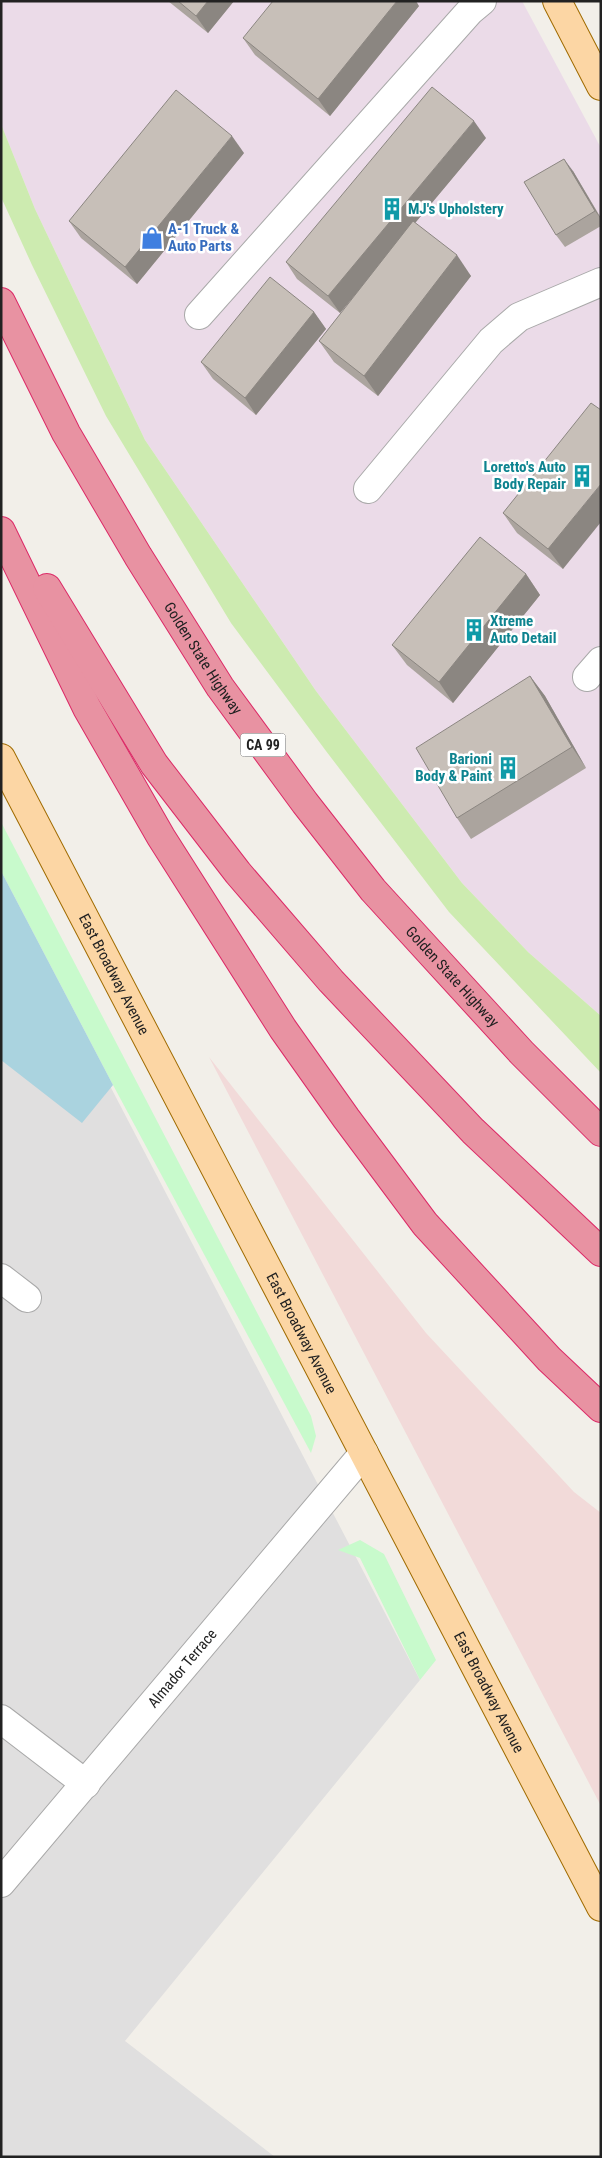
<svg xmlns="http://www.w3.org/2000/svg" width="602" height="2158" viewBox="0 0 602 2158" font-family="'Roboto Condensed',sans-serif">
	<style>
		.residential { fill: #e0dfdf }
		.commercial { fill: #f2dad9 }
		.industrial { fill: #ebdbe8 }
		.grass { fill: #cdebb0 }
		.park { fill: #c8facc }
		.water { fill: #aad3df }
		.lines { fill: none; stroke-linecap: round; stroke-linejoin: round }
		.minor-casing { stroke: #a9a9a9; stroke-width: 30 }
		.major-casing { stroke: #a06b00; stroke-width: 30 }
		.highway-casing { stroke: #dc2a67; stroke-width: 30 }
		.minor { stroke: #fff; stroke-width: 28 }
		.major { stroke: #fcd6a4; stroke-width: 28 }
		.highway { stroke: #e892a2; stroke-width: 28 }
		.wall { fill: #aba49e }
		.shaded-wall { fill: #8b8681 }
		.building { fill: #c7bfb8; stroke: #8b8681 }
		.labels { text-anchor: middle; stroke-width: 5; stroke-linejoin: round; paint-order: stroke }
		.shield { fill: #fff; stroke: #646464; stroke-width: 1 }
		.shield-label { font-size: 14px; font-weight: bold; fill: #222 }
		.culture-label { font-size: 15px; font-weight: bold; fill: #0d838f; stroke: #fff; text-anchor: start }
		.shop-label { font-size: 15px; font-weight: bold; fill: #366cbe; stroke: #fff; text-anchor: start }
		.street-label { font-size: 15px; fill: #222; stroke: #fff }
	</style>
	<rect width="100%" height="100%" fill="#f2efe9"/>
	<path class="residential" d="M 1,877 L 420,1680 L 125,2041 L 275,2157 L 1,2157 Z"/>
	<path class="commercial" d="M 209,1057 L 426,1333 L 574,1492 L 601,1513 L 601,1806 Z"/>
	<path class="industrial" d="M 1,1 L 522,1 L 601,148 L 601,1016 L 528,952 L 462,883 L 316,691 L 145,440 L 35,209 L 1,124 Z"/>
	<path class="grass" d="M 1,124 L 35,209 L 145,440 L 316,691 L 462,883 L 528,952 L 601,1016 L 601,1073 L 449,912 L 326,751 L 231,623 L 106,416 L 32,265 L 1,197 Z"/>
	<g class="park">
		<path d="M 1,822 L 311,1416 L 316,1436 L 311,1453 L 113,1085 L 1,871 Z"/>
		<path d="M 360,1540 L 384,1554 L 436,1660 L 420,1680 L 360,1558 L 338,1550 Z"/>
	</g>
	<path class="water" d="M 1,871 L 113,1085 L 82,1123 L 1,1060 Z"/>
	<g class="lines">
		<defs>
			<g id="minor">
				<path d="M 199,315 L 470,11 L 482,1"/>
				<path d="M 368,489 L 491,341 L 519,317 L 601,282"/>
				<path d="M 587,677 L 601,661"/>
				<path d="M 1,1278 L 27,1298"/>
				<path d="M 1,1719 L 86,1784"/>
				<path id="s1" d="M 1,1883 L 364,1453"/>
			</g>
			<g id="major">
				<path d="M 557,1 L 601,86"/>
				<path id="s2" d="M 1,758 L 601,1907"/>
			</g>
			<g id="highway">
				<path id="s3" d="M 1,302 L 66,433 L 138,556 L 220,687 L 305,803 L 373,890 L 522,1053 L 601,1132"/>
				<path d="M 1,531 L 87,708 L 161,837 L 283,1029 L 346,1118 L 425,1224 L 549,1359 L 601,1408"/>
				<path d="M 47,588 L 154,764 L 238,873 L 331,981 L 473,1131 L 601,1252"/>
			</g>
		</defs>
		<use href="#minor" class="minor-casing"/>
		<use href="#major" class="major-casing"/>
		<use href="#highway" class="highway-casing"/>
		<use href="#minor" class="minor"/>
		<use href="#major" class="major"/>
		<use href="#highway" class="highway"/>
	</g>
	<g class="wall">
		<path d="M 168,1 L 234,1 L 208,33 Z"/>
		<path d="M 419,6 L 330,116 L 255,55 L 243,38 Z"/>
		<path d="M 486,138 L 415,223 L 471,276 L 378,396 L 334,362 L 319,341 L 364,284 L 340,313 L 297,279 L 286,262 Z"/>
		<path d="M 244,153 L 137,284 L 81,238 L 69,221 Z"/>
		<path d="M 573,171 L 601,218 L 601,226 L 565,247 L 556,235 Z"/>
		<path d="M 314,312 L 326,329 L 256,415 L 213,379 L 201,362 Z"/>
		<path d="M 601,410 L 563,569 L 517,533 L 503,513 Z"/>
		<path d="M 526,574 L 540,595 L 453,703 L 407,665 L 392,645 Z"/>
		<path d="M 530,676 L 545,696 L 586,768 L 471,839 L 457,818 Z"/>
	</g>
	<g class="shaded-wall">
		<path d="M 208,1 L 234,1 L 208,33 L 196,16 Z"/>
		<path d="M 397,1 L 416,1 L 419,6 L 330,116 L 318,99 Z"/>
		<path d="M 474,121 L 486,138 L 340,313 L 328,296 Z"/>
		<path d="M 232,136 L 244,153 L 137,284 L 125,267 Z"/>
		<path d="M 564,159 L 573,171 L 601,219 L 595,211 Z"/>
		<path d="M 457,255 L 471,276 L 378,396 L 364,376 Z"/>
		<path d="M 314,312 L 326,329 L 256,415 L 245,398 Z"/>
		<path d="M 601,484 L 601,522 L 563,569 L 548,549 Z"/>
		<path d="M 526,574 L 540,595 L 453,703 L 439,682 Z"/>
		<path d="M 530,676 L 545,696 L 586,768 L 572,747 Z"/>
	</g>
	<g class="building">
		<path d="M 178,1 L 208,1 L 196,16 Z"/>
		<path d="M 273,1 L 397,1 L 318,99 L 243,38 Z"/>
		<path d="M 432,87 L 474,121 L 328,296 L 286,262 Z"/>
		<path d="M 176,90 L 232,136 L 125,267 L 69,221 Z"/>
		<path d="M 564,159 L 595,211 L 556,235 L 524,182 Z"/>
		<path d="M 413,221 L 457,255 L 364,376 L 319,341 Z"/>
		<path d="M 270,277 L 314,312 L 245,398 L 201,362 Z"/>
		<path d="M 591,403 L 601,410 L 601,484 L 548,549 L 503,513 Z"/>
		<path d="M 480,537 L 526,574 L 439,682 L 392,645 Z"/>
		<path d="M 530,676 L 572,747 L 457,818 L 416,748 Z"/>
	</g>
	<defs>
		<symbol id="building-bare" viewBox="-9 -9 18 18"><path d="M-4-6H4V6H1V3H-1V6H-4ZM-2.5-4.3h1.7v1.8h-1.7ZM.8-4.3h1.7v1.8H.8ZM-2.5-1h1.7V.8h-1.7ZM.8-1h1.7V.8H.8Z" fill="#0f9aa8" stroke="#fff" stroke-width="2.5" paint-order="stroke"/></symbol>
		<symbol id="shop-bare" viewBox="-9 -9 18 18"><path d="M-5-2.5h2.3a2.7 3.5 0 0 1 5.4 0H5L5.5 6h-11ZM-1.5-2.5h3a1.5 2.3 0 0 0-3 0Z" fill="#3f7fe0" stroke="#fff" stroke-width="2.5" paint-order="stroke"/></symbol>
	</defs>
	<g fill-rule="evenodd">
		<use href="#building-bare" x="376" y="193" width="32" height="32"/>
		<use href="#shop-bare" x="136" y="222" width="32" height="32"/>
		<use href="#building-bare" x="566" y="460" width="32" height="32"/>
		<use href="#building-bare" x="458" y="614" width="32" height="32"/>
		<use href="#building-bare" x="492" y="752" width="32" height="32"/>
	</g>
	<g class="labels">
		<rect class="shield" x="240.5" y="733.5" width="45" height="23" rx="4"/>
		<g class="shield-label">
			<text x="263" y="750">CA 99</text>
		</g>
		<g class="culture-label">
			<text x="408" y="214">MJ's Upholstery</text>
			<text x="566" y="472" text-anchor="end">Loretto's Auto<tspan x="566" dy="17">Body Repair</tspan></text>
			<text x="490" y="626">Xtreme<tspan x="490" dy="17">Auto Detail</tspan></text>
			<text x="492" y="764" text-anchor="end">Barioni<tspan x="492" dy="17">Body &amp; Paint</tspan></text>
		</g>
		<g class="shop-label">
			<text x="168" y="234">A-1 Truck &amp;<tspan x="168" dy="17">Auto Parts</tspan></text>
		</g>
		<g class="street-label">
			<text dy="5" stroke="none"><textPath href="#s3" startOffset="410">Golden State Highway</textPath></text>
			<text dy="5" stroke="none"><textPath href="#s2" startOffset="244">East Broadway Avenue</textPath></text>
			<text dy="5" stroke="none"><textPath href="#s3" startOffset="815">Golden State Highway</textPath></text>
			<text dy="5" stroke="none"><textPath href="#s2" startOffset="649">East Broadway Avenue</textPath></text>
			<text dy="5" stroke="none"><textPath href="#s1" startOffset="281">Almador Terrace</textPath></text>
			<text dy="5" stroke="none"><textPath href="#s2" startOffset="1054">East Broadway Avenue</textPath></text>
		</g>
	</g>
	<rect width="602" height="2158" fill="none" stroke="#222222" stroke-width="5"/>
</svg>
